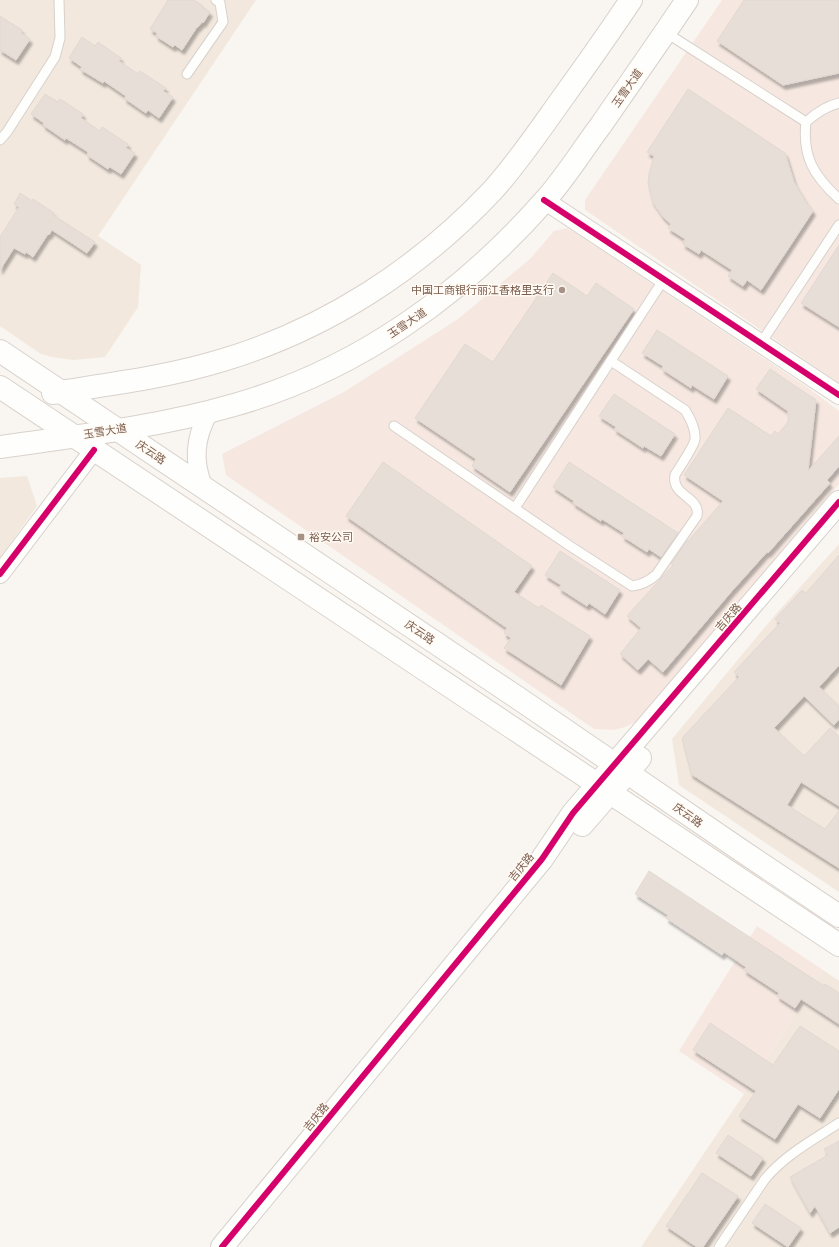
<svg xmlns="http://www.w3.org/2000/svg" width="839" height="1247" viewBox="0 0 839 1247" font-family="Ubuntu,'Noto Sans SC',sans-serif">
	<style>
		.residential { fill: #f2e8de }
		.commercial { fill: #f6e8e1 }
		.building { fill: #e6ded7; stroke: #e2d8d2; filter: url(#shadow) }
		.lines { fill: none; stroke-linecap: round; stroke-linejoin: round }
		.service-casing { stroke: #d7d1cb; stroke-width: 11 }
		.minor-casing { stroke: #d7d1cb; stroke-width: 20 }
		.tertiary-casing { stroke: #d7d1cb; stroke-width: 24 }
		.secondary-casing { stroke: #d9d2cb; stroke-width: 24 }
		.service { stroke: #fefefd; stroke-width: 9 }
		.minor { stroke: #fefefd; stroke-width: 18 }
		.tertiary { stroke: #fefefd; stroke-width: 22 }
		.secondary { stroke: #fefefd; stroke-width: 22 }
		.cycleway-casing { stroke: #fffaf3; stroke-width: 8 }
		.cycleway { stroke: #d6006c; stroke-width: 6 }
		.poi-dot { fill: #a69286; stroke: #fffaf3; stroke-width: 1.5 }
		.labels { text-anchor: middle; stroke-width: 3; stroke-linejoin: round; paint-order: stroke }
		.street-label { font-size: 11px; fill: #7a5c4d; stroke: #fffaf3 }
		.poi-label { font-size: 11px; fill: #7a5c4d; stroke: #fffaf3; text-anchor: end }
	</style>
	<defs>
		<filter id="shadow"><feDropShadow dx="2.5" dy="4.5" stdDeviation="1" flood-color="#0004"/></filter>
	</defs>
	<rect width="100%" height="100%" fill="#f9f5f0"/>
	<g class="residential">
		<path d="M 0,0 L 256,0 L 98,236 L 141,265 L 138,307 L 105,357 L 73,360 L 52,357 L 41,354 L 0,326 Z"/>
		<path d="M 27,476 L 37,506 L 0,558 L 0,478 Z"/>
		<path d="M 839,544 L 839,892 L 679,785 L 672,739 L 775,615 Z"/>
		<path d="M 823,970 L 839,981 L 839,1247 L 641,1247 L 744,1094 Z"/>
	</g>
	<g class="commercial">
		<path d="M 722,0 L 839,0 L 839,383 L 585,210 L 585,200 Z"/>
		<path d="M 567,228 L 574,232 L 807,387 L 839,411 L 839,484 L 636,722 L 625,727 L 614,730 L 594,729 L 226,475 L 222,454 L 344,392 L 458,319 L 531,258 L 554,231 Z"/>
		<path d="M 757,926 L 823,970 L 744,1094 L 679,1051 Z"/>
	</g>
	<g class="building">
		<path d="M 168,0 L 194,0 L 203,6 L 202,7 L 210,12 L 203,23 L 202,22 L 198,27 L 197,27 L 182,50 L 175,45 L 173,47 L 156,36 L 157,33 L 150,29 Z"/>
		<path d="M 744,0 L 839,0 L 839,73 L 783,85 L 717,41 Z"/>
		<path d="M 0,16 L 22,30 L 21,33 L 30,39 L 16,60 L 0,50 Z"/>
		<path d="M 82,37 L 95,46 L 98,42 L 121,58 L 119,61 L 138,74 L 140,71 L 166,88 L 163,91 L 173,97 L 159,118 L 148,110 L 146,113 L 124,98 L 126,96 L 104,81 L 103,83 L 80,69 L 82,67 L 69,58 Z"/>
		<path d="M 688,89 L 785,153 L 794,182 L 806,202 L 813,211 L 761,290 L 747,280 L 743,286 L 728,276 L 732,270 L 701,250 L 699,254 L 683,244 L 685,239 L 668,228 L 671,224 L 663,217 L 652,201 L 648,183 L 649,174 L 654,156 L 647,152 Z"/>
		<path d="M 45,94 L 58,102 L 60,99 L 83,114 L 81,118 L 100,131 L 102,127 L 128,144 L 126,148 L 135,153 L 121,174 L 110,167 L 108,169 L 87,155 L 88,152 L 66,138 L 65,140 L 43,125 L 44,123 L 31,114 Z"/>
		<path d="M 20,193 L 32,201 L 33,199 L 54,213 L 53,215 L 95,242 L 87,253 L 52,230 L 49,235 L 48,234 L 33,257 L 26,252 L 25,254 L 14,248 L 0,270 L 0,237 L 19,207 L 14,204 Z"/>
		<path d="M 839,245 L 839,327 L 801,303 Z"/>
		<path d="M 553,273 L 587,296 L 596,283 L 634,309 L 510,492 L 472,466 L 476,459 L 415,418 L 465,344 L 493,362 Z"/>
		<path d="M 657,330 L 728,376 L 714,399 L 692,385 L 691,388 L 662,369 L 663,366 L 642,353 Z"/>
		<path d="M 770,369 L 816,400 L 808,471 L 839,436 L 839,466 L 827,480 L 830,483 L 768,553 L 767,552 L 731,592 L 663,672 L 648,659 L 638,670 L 620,654 L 641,628 L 627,616 L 673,565 L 671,564 L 688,540 L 689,540 L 723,501 L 684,475 L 728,408 L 771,436 L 775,431 L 778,434 L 788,422 L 788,411 L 756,389 Z"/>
		<path d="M 614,394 L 675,434 L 661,456 L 644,446 L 643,448 L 614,429 L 616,427 L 599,416 Z"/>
		<path d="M 383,462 L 532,566 L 514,592 L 539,608 L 541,605 L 590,636 L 561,685 L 504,648 L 511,638 L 504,633 L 507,628 L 346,516 Z"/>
		<path d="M 569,462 L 678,533 L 661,557 L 649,549 L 647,552 L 622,536 L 624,533 L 602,519 L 601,521 L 573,503 L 574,501 L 553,487 Z"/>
		<path d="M 560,551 L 620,590 L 605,614 L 589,603 L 587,606 L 559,588 L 561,585 L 545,575 Z"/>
		<path d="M 839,555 L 839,665 L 819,687 L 839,706 L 839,719 L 834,725 L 804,696 L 774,728 L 804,756 L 830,728 L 839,737 L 839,806 L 801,782 L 787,805 L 825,829 L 839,811 L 839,868 L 691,774 L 682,738 L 739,677 L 734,672 L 780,623 L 775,619 L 802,590 L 806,593 Z"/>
		<path d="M 649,871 L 824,986 L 825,984 L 839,993 L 839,1024 L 801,999 L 795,1008 L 777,996 L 779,993 L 744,970 L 746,967 L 724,952 L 722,955 L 666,918 L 668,915 L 635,894 Z"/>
		<path d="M 710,1023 L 773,1065 L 800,1026 L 839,1051 L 839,1089 L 820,1118 L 798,1104 L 775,1139 L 739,1116 L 756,1091 L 693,1050 Z"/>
		<path d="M 728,1135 L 763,1158 L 751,1176 L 716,1153 Z"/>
		<path d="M 839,1141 L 839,1227 L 830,1233 L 815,1206 L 810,1213 L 790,1177 L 828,1155 L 824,1149 Z"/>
		<path d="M 702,1173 L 738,1196 L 703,1247 L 697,1247 L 666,1226 Z"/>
		<path d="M 765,1204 L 801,1228 L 788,1247 L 752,1223 Z"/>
	</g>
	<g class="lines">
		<defs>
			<g id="service">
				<path d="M 665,32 L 806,122"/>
				<path d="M 187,74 L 223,22 L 220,3 L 216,0"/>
				<path d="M 839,103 C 826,106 816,113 806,122 C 802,157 814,176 839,199"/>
				<path d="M 0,140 L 7,132 L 55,57 L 60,38 L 59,0"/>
				<path d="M 761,343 L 839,225"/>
				<path d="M 394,426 L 570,546 L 632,586 C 642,585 649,581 656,575 L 697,516 C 701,496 671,497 675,475 C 679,468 695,445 695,439 C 696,429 690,418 685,410 L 611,361"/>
				<path d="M 515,508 L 664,279"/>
				<path d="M 719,1247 L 765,1179 C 785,1155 813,1140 839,1123"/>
			</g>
			<g id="minor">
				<path d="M 544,200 L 839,395"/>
				<path d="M 204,488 C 192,461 195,437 209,412"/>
				<path d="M 0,574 L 94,450"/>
			</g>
			<g id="tertiary">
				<path d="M 582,825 L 640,758"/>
				<path d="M 222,1247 L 542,859 L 573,813 L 839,502"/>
			</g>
			<g id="secondary">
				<path d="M 0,351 L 515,696 L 742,851 L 839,916"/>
				<path d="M 0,387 L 839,945"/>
				<path d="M 53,393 C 110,384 168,377 223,360 C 326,329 419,269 493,190 C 519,161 541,128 564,96 C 587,64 609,33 631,0"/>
				<path d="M 0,447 C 78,436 158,427 234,405 C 358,370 463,294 547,198 C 567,175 583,149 601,125 C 630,83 659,42 687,0"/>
			</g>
		</defs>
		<use href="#service" class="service-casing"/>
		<use href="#minor" class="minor-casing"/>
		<use href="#tertiary" class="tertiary-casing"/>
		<use href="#secondary" class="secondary-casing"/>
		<use href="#service" class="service"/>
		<use href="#minor" class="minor"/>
		<use href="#tertiary" class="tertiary"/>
		<use href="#secondary" class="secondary"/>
		<defs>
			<g id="cycleway">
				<path d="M 544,200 L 839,395"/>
				<path d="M 0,574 L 94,450"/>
				<path d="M 222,1247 L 542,859 L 573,813 L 839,502"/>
			</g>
		</defs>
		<use href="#cycleway" class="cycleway-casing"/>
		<use href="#cycleway" class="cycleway"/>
	</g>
	<g class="poi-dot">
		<circle cx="562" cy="290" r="4"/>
		<rect x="297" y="533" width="8" height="8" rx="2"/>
	</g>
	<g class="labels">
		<g class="street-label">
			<text transform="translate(627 88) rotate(-55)" y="4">玉雪大道</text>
			<text transform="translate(407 323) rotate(-34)" y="4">玉雪大道</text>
			<text transform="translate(105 431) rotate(-9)" y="4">玉雪大道</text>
			<text transform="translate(151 452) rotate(34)" y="4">庆云路</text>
			<text transform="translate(728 617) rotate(-49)" y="4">吉庆路</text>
			<text transform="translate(420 632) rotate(34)" y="4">庆云路</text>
			<text transform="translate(688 815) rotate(35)" y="4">庆云路</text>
			<text transform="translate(521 867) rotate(-51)" y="4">吉庆路</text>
			<text transform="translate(316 1117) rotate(-51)" y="4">吉庆路</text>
		</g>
		<g class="poi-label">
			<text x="554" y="294">中国工商银行丽江香格里支行</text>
			<text x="309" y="541" text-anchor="start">裕安公司</text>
		</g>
	</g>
</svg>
